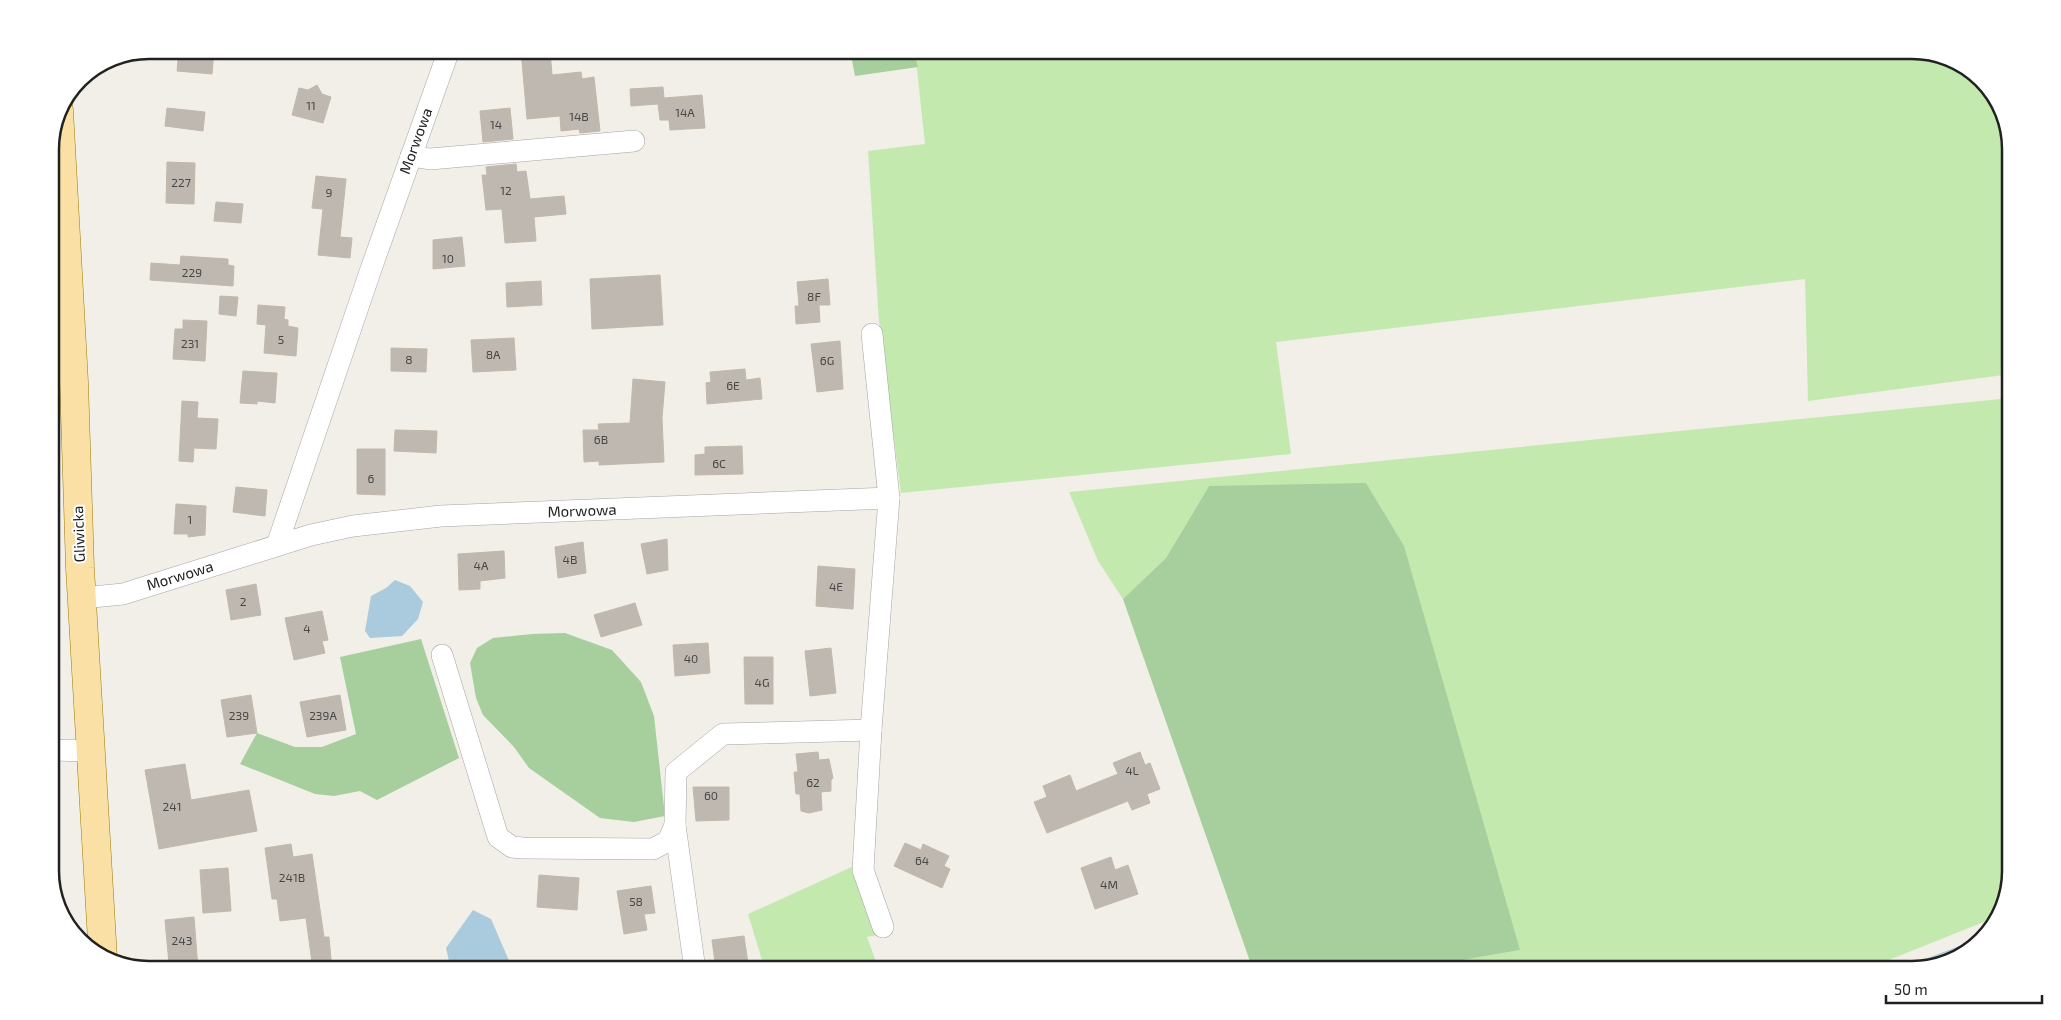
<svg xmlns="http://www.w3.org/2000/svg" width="2061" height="1020" viewBox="0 0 2061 1020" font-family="'Exo 2',sans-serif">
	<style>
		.grass { fill: #c4e9af }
		.forest { fill: #a6cf9d }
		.water { fill: #a9cbdd }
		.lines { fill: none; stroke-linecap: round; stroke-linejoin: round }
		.stream { stroke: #a9cbdd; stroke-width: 6 }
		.building { fill: #beb8b1; stroke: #c2b8aa }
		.minor-casing { stroke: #a5a5a5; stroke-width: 22 }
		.primary-casing { stroke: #9a7b03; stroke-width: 29 }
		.minor { stroke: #fff; stroke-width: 21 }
		.primary { stroke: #fae0a4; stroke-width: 28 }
		.labels { text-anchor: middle; stroke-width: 4; stroke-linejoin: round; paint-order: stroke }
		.number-label { font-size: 12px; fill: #484745 }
		.street-label { font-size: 15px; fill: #212121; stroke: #fff }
		.rim { fill: none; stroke: #212121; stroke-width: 2.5 }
	</style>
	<rect width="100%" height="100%" fill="#f1efe8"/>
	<g class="grass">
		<path d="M 933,50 L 1912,50 L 1956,60 L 1994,94 L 2011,143 L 2011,374 L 1808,401 L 1805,279 L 1276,342 L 1291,454 L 901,493 L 879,322 L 868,151 L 925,144 L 916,60 L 931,56 Z"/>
		<path d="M 2011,398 L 2011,871 L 2001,915 L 1864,970 L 1406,970 L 1520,950 L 1209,486 L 1166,558 L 1123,599 L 1098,561 L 1069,492 Z"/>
		<path d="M 856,865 L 877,935 L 867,937 L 879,970 L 765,970 L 748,914 Z"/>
	</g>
	<g class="forest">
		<path d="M 850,50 L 933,50 L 931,56 L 916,60 L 918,67 L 855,76 Z"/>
		<path d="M 1366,483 L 1404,546 L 1520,950 L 1406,970 L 1253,970 L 1123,599 L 1166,558 L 1209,486 Z"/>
		<path d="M 565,633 L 612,650 L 641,682 L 654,716 L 665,816 L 634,822 L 600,818 L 529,768 L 514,747 L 483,715 L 476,698 L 470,663 L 477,648 L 493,638 L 532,634 Z"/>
		<path d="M 421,639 L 459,758 L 377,800 L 360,791 L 334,796 L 315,794 L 240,764 L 257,733 L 295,747 L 322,747 L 356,734 L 340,657 Z"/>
	</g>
	<g class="water">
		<path d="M 395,580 L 410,586 L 423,602 L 418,619 L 402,636 L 370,638 L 365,631 L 371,596 L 386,588 Z"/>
		<path d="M 473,910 L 491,919 L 513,970 L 451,970 L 446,948 Z"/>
	</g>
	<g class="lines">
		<path class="stream" d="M 1904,970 L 1976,943"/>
	</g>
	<g class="building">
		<path d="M 179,50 L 214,50 L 212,74 L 177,71 Z"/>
		<path d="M 521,50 L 550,50 L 552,75 L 581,72 L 582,79 L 594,77 L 600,131 L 580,133 L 579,129 L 561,131 L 560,116 L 527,119 Z"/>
		<path d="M 317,85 L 322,94 L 331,97 L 323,123 L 292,115 L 299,88 L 308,90 Z"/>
		<path d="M 663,87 L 664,98 L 702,95 L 705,128 L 670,130 L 669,120 L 660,120 L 658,104 L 631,106 L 630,89 Z"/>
		<path d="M 167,108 L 205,112 L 203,131 L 165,126 Z"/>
		<path d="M 510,108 L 513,139 L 483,142 L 480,111 Z"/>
		<path d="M 167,162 L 195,163 L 194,204 L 166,203 Z"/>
		<path d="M 516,164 L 517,172 L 526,171 L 530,199 L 564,196 L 566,214 L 534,217 L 536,241 L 505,243 L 502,209 L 486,210 L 482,175 L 487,175 L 486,167 Z"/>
		<path d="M 316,176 L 346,179 L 340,237 L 352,238 L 350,258 L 318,255 L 323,209 L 312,208 Z"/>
		<path d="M 216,202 L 243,204 L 241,223 L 214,221 Z"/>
		<path d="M 462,237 L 465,266 L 433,269 L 433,240 Z"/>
		<path d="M 181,256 L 228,259 L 228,265 L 234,266 L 233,286 L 150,280 L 151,263 L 180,265 Z"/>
		<path d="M 660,275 L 663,325 L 592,329 L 590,279 Z"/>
		<path d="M 828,279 L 830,305 L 819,305 L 820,322 L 796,324 L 795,306 L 799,306 L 797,282 Z"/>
		<path d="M 541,281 L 542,305 L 507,307 L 506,283 Z"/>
		<path d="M 220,296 L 238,297 L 236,316 L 219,314 Z"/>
		<path d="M 258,305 L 285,307 L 284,319 L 288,320 L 288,326 L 298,328 L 296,356 L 264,353 L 266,325 L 257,324 Z"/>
		<path d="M 183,320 L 207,321 L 205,361 L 173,359 L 175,329 L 183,329 Z"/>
		<path d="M 514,338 L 516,370 L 473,372 L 471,340 Z"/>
		<path d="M 840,341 L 843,389 L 817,392 L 811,344 Z"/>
		<path d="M 391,348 L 427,349 L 426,372 L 391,371 Z"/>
		<path d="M 745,369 L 746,380 L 760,378 L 762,399 L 707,404 L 706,383 L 711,382 L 710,372 Z"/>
		<path d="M 243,371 L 277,373 L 275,403 L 257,401 L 257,404 L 240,403 Z"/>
		<path d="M 633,379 L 665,382 L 662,418 L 664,462 L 599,465 L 599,461 L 584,462 L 583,430 L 599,430 L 598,424 L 630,423 Z"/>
		<path d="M 182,401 L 198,402 L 197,418 L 218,419 L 216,449 L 194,448 L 193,462 L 179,461 Z"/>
		<path d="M 395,430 L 437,431 L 436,453 L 394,451 Z"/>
		<path d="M 742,446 L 743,474 L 695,475 L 695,455 L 705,454 L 705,447 Z"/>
		<path d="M 357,449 L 385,449 L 385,495 L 357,494 Z"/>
		<path d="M 236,487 L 267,490 L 265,516 L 233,512 Z"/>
		<path d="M 176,504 L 206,506 L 205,535 L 188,537 L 188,534 L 174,534 Z"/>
		<path d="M 667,539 L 668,570 L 647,574 L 641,544 Z"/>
		<path d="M 583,542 L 586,573 L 558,578 L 555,547 Z"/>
		<path d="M 504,551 L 505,578 L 480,581 L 480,589 L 459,590 L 458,554 Z"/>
		<path d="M 818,566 L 855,569 L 853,609 L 816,606 Z"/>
		<path d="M 256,584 L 261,615 L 231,620 L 226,590 Z"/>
		<path d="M 635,603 L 642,625 L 601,637 L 594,615 Z"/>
		<path d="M 322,611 L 328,640 L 322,641 L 325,653 L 294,660 L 285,618 Z"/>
		<path d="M 708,643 L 710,673 L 675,676 L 673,645 Z"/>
		<path d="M 831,648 L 836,693 L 810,696 L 805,651 Z"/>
		<path d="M 744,657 L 773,657 L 773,704 L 745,704 Z"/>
		<path d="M 251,695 L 257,733 L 227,737 L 221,700 Z"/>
		<path d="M 340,695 L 346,730 L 307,737 L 300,702 Z"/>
		<path d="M 818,752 L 819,760 L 829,759 L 833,778 L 831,780 L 831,791 L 821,792 L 822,810 L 809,813 L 801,811 L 800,794 L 796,794 L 794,772 L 798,772 L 796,754 Z"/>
		<path d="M 1140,752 L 1145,765 L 1150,763 L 1160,789 L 1147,794 L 1150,803 L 1132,810 L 1128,801 L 1047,833 L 1034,802 L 1047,797 L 1043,786 L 1070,775 L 1076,791 L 1118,774 L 1113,763 Z"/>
		<path d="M 185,764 L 191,800 L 249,790 L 257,831 L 159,849 L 145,770 Z"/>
		<path d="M 693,787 L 729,787 L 729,820 L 696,821 Z"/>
		<path d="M 905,843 L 921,850 L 923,844 L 949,856 L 944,866 L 950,869 L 942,888 L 894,866 Z"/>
		<path d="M 291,844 L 293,857 L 312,854 L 324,937 L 329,937 L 332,970 L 313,970 L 306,918 L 280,921 L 277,899 L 272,899 L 265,848 Z"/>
		<path d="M 1111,857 L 1115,870 L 1128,865 L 1138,894 L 1095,909 L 1081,868 Z"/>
		<path d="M 228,868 L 231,911 L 203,913 L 200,870 Z"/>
		<path d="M 539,875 L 579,878 L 577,910 L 537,907 Z"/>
		<path d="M 651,886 L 655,913 L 644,914 L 647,930 L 624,934 L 617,891 Z"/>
		<path d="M 194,917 L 198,969 L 181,970 L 180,963 L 169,964 L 165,920 Z"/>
		<path d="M 744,936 L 749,970 L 716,970 L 712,940 Z"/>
	</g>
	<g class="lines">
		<defs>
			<g id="minor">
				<path d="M 411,156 L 430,159 L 634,141"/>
				<path d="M 872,334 L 889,498 L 871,730 L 863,870 L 883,927"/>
				<path d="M 277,545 L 371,269 L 449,50"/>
				<path d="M 82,598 L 123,594 L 311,535 L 353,526 L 441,516 L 889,498"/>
				<path d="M 442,655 L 498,837 L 512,847 L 523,848 L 653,849 L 668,841 L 675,825"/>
				<path d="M 50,750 L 91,751"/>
				<path d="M 695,970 L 675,825 L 676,772 L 723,734 L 871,730"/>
			</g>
			<path id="primary" d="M 59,110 L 74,382 L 80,568 L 103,958"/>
		</defs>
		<use href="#minor" class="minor-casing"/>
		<use href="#primary" class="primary-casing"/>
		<use href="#minor" class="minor"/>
		<use href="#primary" class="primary"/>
	</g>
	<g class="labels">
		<g class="number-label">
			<text x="311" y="110">11</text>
			<text x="685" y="117">14A</text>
			<text x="579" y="121">14B</text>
			<text x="496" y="129">14</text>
			<text x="181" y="187">227</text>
			<text x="506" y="195">12</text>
			<text x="329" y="197">9</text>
			<text x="448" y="263">10</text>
			<text x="192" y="277">229</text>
			<text x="814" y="301">8F</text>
			<text x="281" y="344">5</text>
			<text x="190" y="348">231</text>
			<text x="493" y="359">8A</text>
			<text x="409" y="364">8</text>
			<text x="827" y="365">6G</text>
			<text x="733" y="390">6E</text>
			<text x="601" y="444">6B</text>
			<text x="719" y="468">6C</text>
			<text x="371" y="483">6</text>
			<text x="190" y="524">1</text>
			<text x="570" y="564">4B</text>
			<text x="481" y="570">4A</text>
			<text x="836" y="591">4E</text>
			<text x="243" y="606">2</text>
			<text x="307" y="633">4</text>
			<text x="691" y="663">40</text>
			<text x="762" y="687">4G</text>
			<text x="239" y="720">239</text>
			<text x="323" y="720">239A</text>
			<text x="1132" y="775">4L</text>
			<text x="813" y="787">62</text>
			<text x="711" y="800">60</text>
			<text x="172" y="811">241</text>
			<text x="922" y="865">64</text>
			<text x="292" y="882">241B</text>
			<text x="1109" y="889">4M</text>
			<text x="636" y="906">58</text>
			<text x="182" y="945">243</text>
		</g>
		<g class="street-label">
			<text transform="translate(416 141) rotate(-70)" y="5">Morwowa</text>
			<text transform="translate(582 511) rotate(-2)" y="5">Morwowa</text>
			<text transform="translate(79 534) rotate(-92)" y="5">Gliwicka</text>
			<text transform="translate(180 576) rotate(-17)" y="5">Morwowa</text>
		</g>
	</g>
	<path d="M0 0H2061V1020H0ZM149 59H1912A90 90 0 0 1 2002 149V871A90 90 0 0 1 1912 961H149A90 90 0 0 1 59 871V149A90 90 0 0 1 149 59Z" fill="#fff" fill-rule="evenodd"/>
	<path class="rim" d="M149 59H1912A90 90 0 0 1 2002 149V871A90 90 0 0 1 1912 961H149A90 90 0 0 1 59 871V149A90 90 0 0 1 149 59Z"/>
	<path d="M1886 995v8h156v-8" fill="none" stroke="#212121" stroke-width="2.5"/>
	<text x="1894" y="995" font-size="15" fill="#212121" stroke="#ffffff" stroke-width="4" paint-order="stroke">50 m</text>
</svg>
